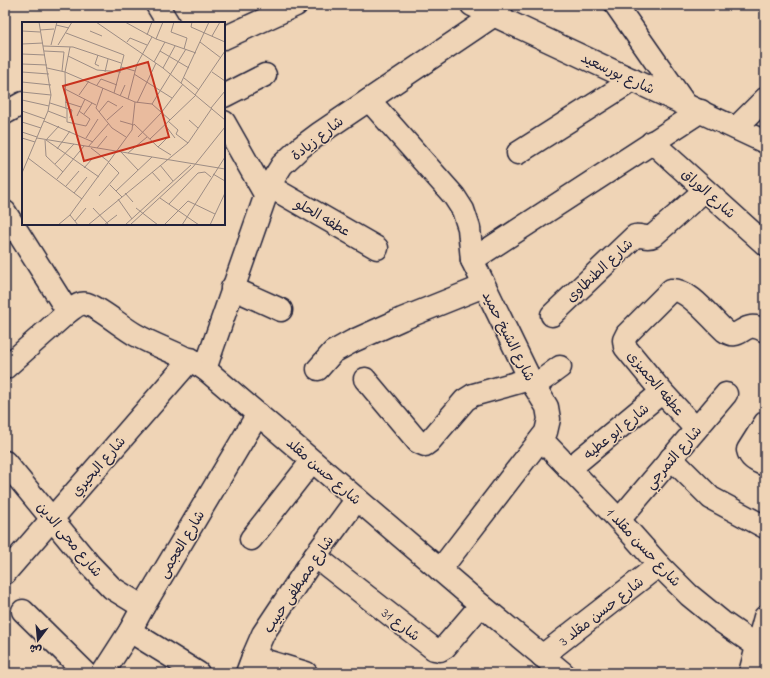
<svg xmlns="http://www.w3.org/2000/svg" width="770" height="678" viewBox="0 0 770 678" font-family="'Indie Flower','Playpen Sans Arabic',sans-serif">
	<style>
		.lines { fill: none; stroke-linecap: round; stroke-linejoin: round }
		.minor-casing { stroke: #22223b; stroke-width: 25 }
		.minor { stroke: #efd4b6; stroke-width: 22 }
		.labels { text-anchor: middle; stroke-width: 3; stroke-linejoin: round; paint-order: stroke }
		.street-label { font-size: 14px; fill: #22223b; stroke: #efd4b6 }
		.inset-road { fill: none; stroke: #9d8d85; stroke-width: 1 }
		.view { fill: #c8321e; fill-opacity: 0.15; stroke: #c8321e; stroke-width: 2 }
		.inset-edge { fill: none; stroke: #22223b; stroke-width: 2 }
	</style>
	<rect width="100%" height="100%" fill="#efd4b6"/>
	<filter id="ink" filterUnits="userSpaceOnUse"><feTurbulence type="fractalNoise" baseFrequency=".025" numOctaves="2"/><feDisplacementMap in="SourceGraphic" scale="8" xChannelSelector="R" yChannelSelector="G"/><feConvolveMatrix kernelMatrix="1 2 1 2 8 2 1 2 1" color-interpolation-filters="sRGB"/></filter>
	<g filter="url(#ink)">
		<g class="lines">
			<defs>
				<g id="minor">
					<path d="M 157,5 L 168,23"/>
					<path d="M 472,5 L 765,142"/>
					<path d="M 616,5 L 685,104"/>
					<path d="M 224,38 L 296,5"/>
					<path d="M 224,96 L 265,75"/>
					<path d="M 369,100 L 454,196 L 463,210 L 469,228 L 472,260 L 530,379 L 547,407 L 549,419 L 546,432 L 440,570"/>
					<path d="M 5,113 L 23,103"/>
					<path d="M 224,122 L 265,194"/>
					<path d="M 736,128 L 765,99"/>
					<path d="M 652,142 L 765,244"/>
					<path d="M 518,153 L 633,80"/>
					<path d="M 269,186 L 377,248"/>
					<path d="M 5,212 L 68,312"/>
					<path d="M 472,260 L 701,111"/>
					<path d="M 232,288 L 281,310"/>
					<path d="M 552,315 L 635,236 C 642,235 647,239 653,236 L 705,190"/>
					<path d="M 5,368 L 68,312 C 74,308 79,302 87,304 C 100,308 123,328 136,335 C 159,348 183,354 205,369 L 481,605 L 563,673"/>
					<path d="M 205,369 L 269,186 L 282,165 L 300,148 L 320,133 L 493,16 L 502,5"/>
					<path d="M 318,369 L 333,352 L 353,341 L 402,319 L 484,286"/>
					<path d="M 365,379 L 418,442 L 425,445 L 429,442 L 465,400 L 473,395 L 530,379"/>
					<path d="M 534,386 L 560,367"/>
					<path d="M 765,423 L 748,450 C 750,459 757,461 765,465"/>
					<path d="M 696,429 L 662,392 L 625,347 L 624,340 L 627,334 L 671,290 C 689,288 712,320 725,331 C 741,343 743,317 765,331"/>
					<path d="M 541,439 L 619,520 L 659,565 L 689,595 L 722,622 L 757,646"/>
					<path d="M 671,458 L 711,498 L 765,527"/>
					<path d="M 5,462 L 89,564 L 112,588 L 143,607"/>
					<path d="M 569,469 L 662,392"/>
					<path d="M 619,520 L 726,394"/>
					<path d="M 251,539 L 312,461"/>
					<path d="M 315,556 L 434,649 L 440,650 L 445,647 L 481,605"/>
					<path d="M 5,573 L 191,359"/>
					<path d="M 23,611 L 86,673"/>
					<path d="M 130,631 L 198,673"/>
					<path d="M 542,656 L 659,565"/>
					<path d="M 253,657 L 306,673"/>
					<path d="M 103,673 L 130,631 L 143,607 L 258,414"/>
					<path d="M 247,673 L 253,657 L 263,634 L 315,556 L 357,499"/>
					<path d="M 750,673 L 765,617"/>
				</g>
			</defs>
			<use href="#minor" class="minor-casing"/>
			<use href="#minor" class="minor"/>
		</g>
	</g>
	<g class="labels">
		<g class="street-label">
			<text transform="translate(618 73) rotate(25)" y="5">شارع بورسعيد</text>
			<text transform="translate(317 138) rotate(-38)" y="5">شارع زيادة</text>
			<text transform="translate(709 193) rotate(42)" y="5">شارع الوراق</text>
			<text transform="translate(323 217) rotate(30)" y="5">عطفه الحلو</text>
			<text transform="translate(599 270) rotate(-43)" y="5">شارع الطنطاوى</text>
			<text transform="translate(509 336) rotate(63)" y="5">شارع الشيخ حميد</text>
			<text transform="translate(656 383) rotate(50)" y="5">عطفه الجميزى</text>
			<text transform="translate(616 431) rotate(-39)" y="5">شارع ابو عطيه</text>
			<text transform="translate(673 457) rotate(-49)" y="5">شارع التمرجي</text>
			<text transform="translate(98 466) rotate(-49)" y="5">شارع البحيري</text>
			<text transform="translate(324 471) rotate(41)" y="5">شارع حسن مقلد</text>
			<text transform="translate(70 539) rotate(50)" y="5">شارع محى الدين</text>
			<text transform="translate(181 544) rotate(-59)" y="5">شارع العجمى</text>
			<text transform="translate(644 547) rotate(47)" y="5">شارع حسن مقلد 1</text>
			<text transform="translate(298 584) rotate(-56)" y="5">شارع مصطفى حبيب</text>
			<text transform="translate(601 611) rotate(-38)" y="5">شارع حسن مقلد 3</text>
			<text transform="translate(401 624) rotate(38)" y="5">شارع 31</text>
		</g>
	</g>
	<g transform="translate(22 22)">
		<rect width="203" height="203" fill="#efd4b6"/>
		<path class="inset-road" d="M 74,0 L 141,46 L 203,98M 103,0 L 134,17 L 174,31M 152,0 L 149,10 L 165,16 L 162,27M 170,0 L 169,5 L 203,20M 34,3 L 47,6M 18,8 L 32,7M 0,9 L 18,10M 68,9 L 80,14M 44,11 L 102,33 L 92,71M 125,13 L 130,0M 190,14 L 198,0M 134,17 L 141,0M 105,20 L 108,16 L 125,23M 178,20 L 199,36M 0,22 L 21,21M 29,23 L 35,0M 36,23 L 50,0M 21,24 L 51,25 L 99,41M 22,29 L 42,30 L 40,49M 138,29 L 167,46M 0,32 L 23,33M 76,33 L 73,42 L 77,44M 46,34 L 75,48 L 99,50M 132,40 L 143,20M 0,42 L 25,43M 99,45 L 113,49M 25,46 L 43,50 L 113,80 L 130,82M 141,46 L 153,24M 0,50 L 27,52M 83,50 L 86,37M 190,50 L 203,59M 112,52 L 150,76M 162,56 L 177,68M 0,60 L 29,63M 159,61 L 187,0M 75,63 L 79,57 L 95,63M 81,66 L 74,86 L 90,106 L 104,115M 43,67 L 74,83M 0,70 L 29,73M 57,73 L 67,59M 173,73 L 203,29M 98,74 L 103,63M 106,77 L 115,42 L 130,15M 0,78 L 27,84M 43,80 L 59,85M 28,81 L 50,88 L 48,96M 115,81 L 134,41M 130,82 L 164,27M 130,82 L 148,98M 189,86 L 203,69M 44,87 L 43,50 L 48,25M 45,87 L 45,100 L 64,104 L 68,97 L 57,89M 0,89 L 23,97M 26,89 L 44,96M 77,90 L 86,79 L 95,84M 62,92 L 70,81M 55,94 L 63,77M 85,98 L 101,84M 167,98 L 176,106M 22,99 L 71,120M 98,99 L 112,103M 146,99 L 156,108 L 154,112 L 166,121M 0,100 L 19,106M 112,102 L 136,125 L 149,133M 143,103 L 153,116M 37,104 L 24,118 L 77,155M 0,110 L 15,115M 116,115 L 139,91 L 161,62M 0,116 L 13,120M 15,116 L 203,147M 64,116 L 76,97M 128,117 L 174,73M 23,118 L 24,134 L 41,150M 66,125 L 87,101M 136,125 L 146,115M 69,126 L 87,140M 75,126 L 85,114M 35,127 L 48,109M 99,130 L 116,148M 106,131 L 125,115M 6,136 L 60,177M 33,142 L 52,122M 138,143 L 151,159M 62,146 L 70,137M 130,150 L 138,159M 0,151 L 26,89 L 29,73 L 17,0M 191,152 L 203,159M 35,157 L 62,124M 88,163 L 100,175M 44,164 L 57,149M 94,169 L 130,135M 52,171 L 65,155M 103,171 L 111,180M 77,174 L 97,151 L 87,141M 138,176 L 177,203M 96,177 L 110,197M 147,182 L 176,151 L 183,150 L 189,155M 71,186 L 87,203M 114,186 L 136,203M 48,193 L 56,203M 53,199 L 64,186M 36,203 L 48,193 L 110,108 L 113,80M 66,203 L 166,121 L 190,86M 82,203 L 95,193M 103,203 L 169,143M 108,203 L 171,145 L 203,105M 142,203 L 166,179 L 193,192M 160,203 L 203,135M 188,203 L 203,171"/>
		<path class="view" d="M 126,40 L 147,115 L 62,139 L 41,64 Z"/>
		<rect width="203" height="203" class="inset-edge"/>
	</g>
	<rect width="770" height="678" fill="none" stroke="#efd4b6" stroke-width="20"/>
	<rect x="10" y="10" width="750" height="658" fill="none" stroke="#22223b" stroke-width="1.5" filter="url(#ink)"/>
	<g transform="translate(38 640) rotate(196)" stroke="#efd4b6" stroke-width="3" paint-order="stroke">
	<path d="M0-3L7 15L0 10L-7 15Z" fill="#22223b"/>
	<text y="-6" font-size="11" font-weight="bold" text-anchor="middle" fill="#22223b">ش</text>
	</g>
</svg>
